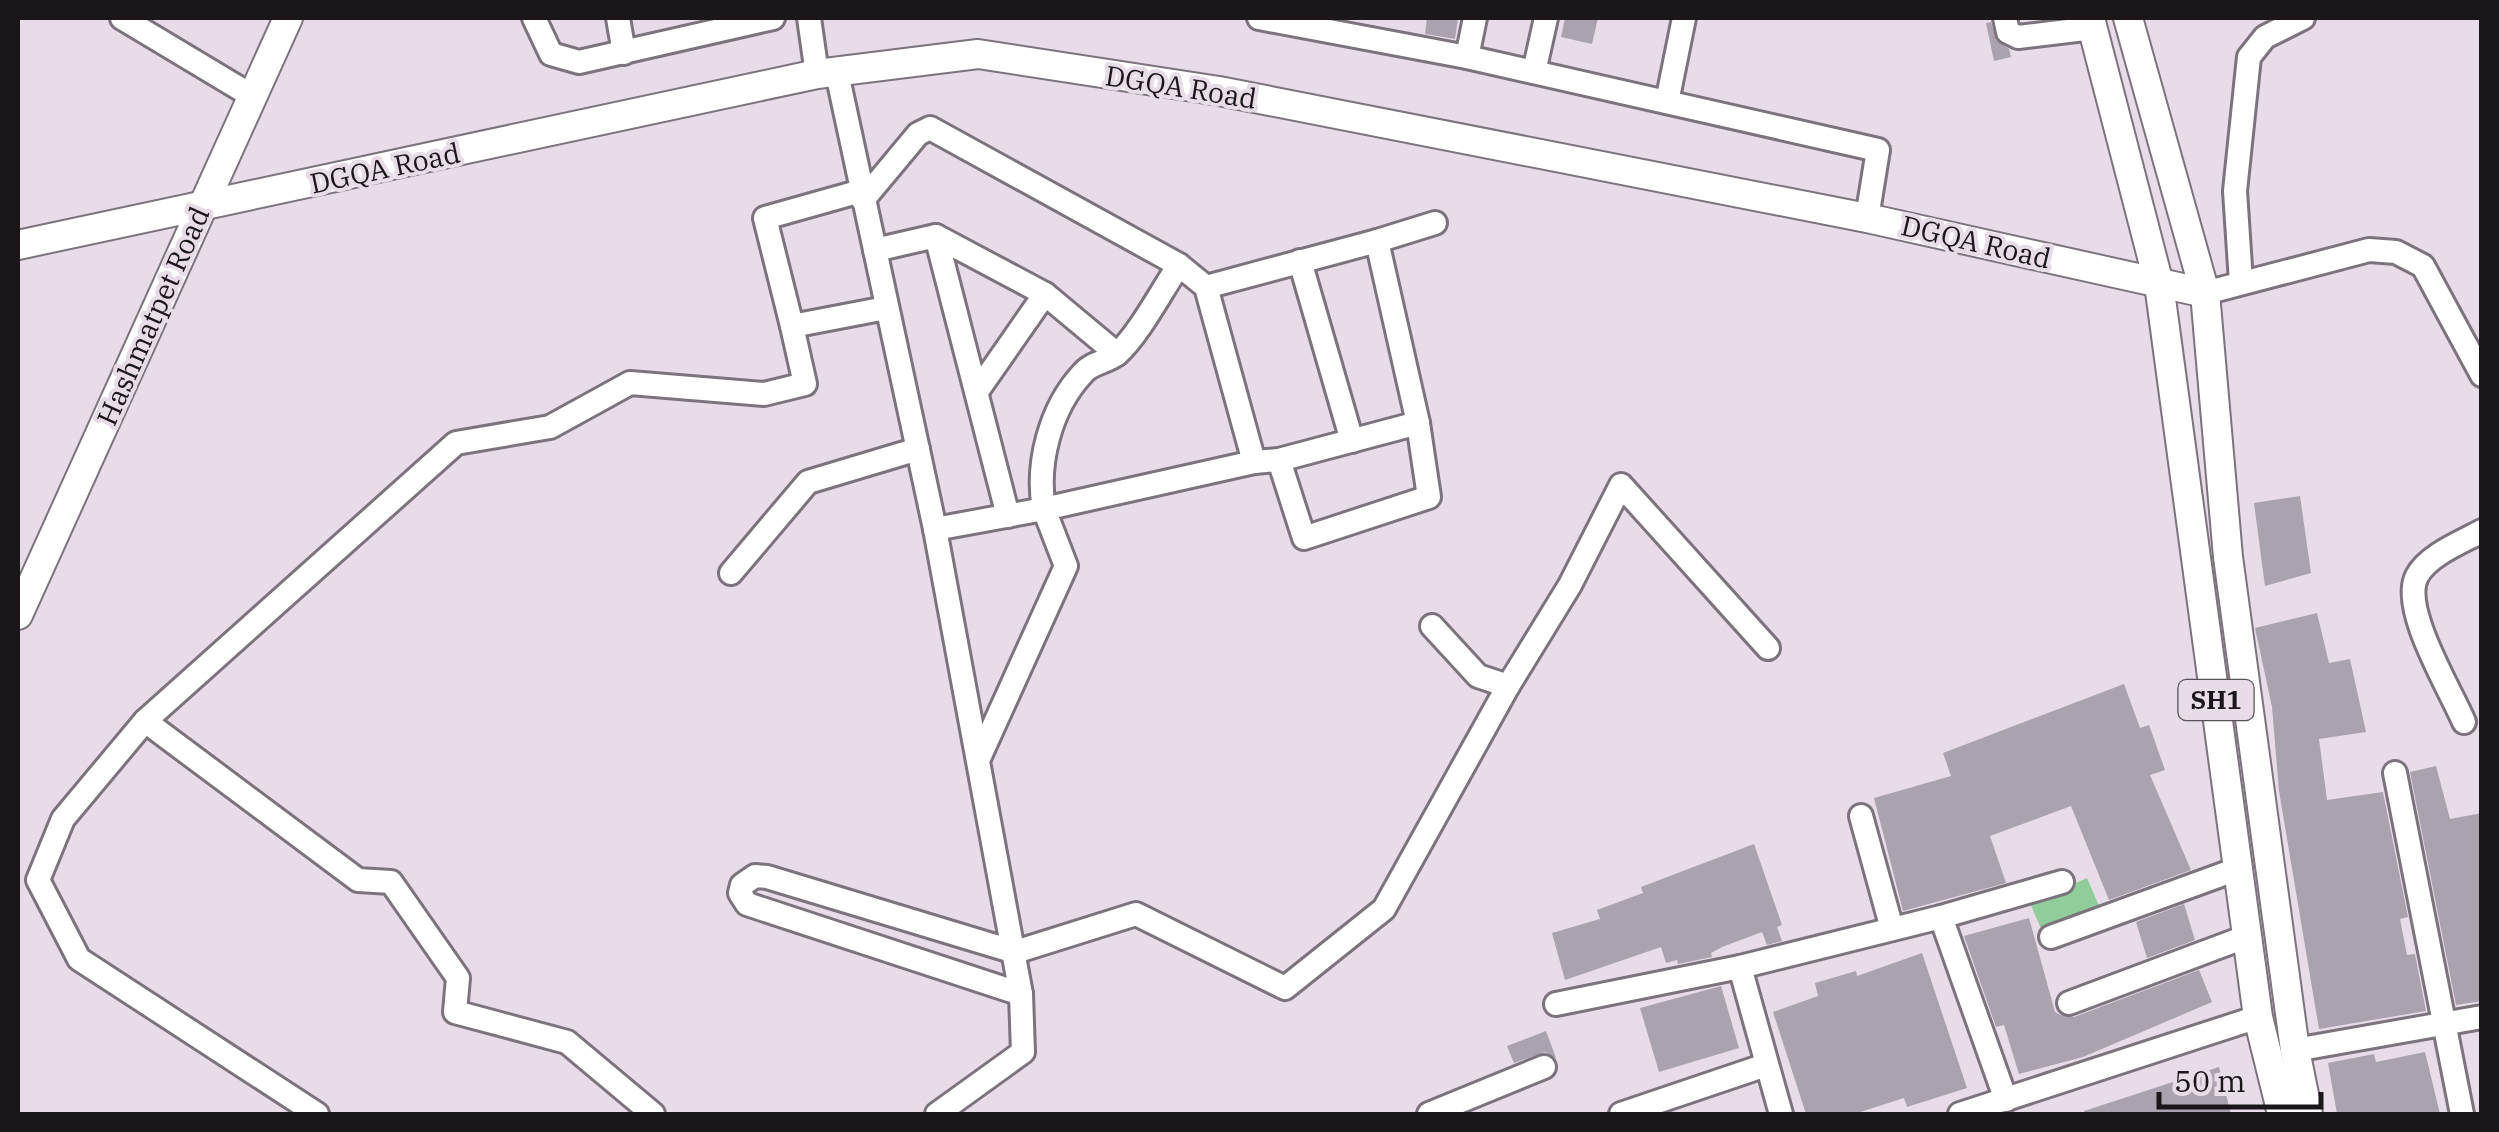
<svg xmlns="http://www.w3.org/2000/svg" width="2499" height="1132" viewBox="0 0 2499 1132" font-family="'IBM Plex Serif',serif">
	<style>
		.green { fill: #90cd9a }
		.building { fill: #aaa2ae }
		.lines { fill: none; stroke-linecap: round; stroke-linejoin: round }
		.minor-casing { stroke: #7c737d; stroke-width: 28 }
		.major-casing { stroke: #7c737d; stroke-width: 32 }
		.minor { stroke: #fff; stroke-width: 22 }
		.major { stroke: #fff; stroke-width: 28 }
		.labels { text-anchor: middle; stroke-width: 8; stroke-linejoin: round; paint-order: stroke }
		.shield { fill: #e7dce8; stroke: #585158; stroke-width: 2.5 }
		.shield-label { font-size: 25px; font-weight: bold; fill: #1a161a }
		.street-label { font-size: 28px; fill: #1a161a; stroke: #e7dce8 }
	</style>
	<rect width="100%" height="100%" fill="#e7dce8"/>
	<path class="green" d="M 2087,878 L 2106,922 L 2049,947 L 2030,903 Z"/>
	<g class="building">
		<path d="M 1427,18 L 1458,18 L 1455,39 L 1425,34 Z"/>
		<path d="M 1565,18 L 1598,18 L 1592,44 L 1561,37 Z"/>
		<path d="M 1991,22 L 1996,40 L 2009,49 L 2011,57 L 1994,61 L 1986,23 Z"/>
		<path d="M 2300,496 L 2311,573 L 2265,586 L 2254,503 Z"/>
		<path d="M 2317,613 L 2329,663 L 2350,659 L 2366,732 L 2319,739 L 2327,800 L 2383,792 L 2408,917 L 2400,919 L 2407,955 L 2415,954 L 2426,1011 L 2319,1029 L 2279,791 L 2272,707 L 2255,628 Z"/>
		<path d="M 2124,684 L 2140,728 L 2149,725 L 2165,770 L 2150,775 L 2191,870 L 2109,900 L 2071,806 L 1990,836 L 2006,883 L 1903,911 L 1874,798 L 1951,776 L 1943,753 Z"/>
		<path d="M 2436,766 L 2450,819 L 2482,813 L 2482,1001 L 2456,1005 L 2410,772 Z"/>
		<path d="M 1754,844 L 1782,925 L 1777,927 L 1782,941 L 1767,945 L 1762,932 L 1722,947 L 1711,953 L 1712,957 L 1678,964 L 1677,960 L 1666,963 L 1661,947 L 1565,980 L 1552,933 L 1600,919 L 1597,910 L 1643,893 L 1641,887 Z"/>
		<path d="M 2184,904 L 2195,940 L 2147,958 L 2136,922 Z"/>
		<path d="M 2029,918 L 2055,1012 L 2060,1015 L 2074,1017 L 2199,970 L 2212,1002 L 2083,1057 L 2019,1074 L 2004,1025 L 1996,1027 L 1964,936 Z"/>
		<path d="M 1922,953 L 1967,1088 L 1907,1107 L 1904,1098 L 1854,1114 L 1806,1114 L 1773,1012 L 1818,996 L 1815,983 L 1856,971 L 1857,976 Z"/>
		<path d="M 1721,986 L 1739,1048 L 1659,1072 L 1640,1008 Z"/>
		<path d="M 1546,1031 L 1556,1058 L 1545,1052 L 1514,1063 L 1507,1046 Z"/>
		<path d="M 2425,1052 L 2440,1114 L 2337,1114 L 2328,1063 L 2374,1054 L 2376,1062 Z"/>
		<path d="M 2219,1067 L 2231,1114 L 2085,1114 L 2084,1111 Z"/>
	</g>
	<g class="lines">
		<defs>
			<g id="minor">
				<path d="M 122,18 L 252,96"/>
				<path d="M 534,18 L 551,54 L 579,62 L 773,18"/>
				<path d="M 618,18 L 624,53"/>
				<path d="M 809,18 L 817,74"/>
				<path d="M 1259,18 L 1467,57 L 1878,150 L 1867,218"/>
				<path d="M 2005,18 L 2008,32 L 2018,37 L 2093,28"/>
				<path d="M 1467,57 L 1475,18"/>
				<path d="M 1534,72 L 1546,18"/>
				<path d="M 837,73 L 935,529 L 1021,994 L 1023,1052 L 937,1114"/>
				<path d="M 1667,102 L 1684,18"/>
				<path d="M 861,191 L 765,218 L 792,326 L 886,308"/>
				<path d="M 863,200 L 918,134 L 930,128 L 1179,265 L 1206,287 L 1254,462 L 1279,460 L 1418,423 L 1377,241 L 1206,287"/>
				<path d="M 936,236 L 1045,294 L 978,390"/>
				<path d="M 1377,241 L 1435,223"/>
				<path d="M 875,250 L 936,236 L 1008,516"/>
				<path d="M 1300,261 L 1352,441"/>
				<path d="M 1179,265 C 1162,290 1138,336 1117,354 C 1107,362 1091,363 1083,373 C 1050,408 1036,464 1044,509 L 1254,462"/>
				<path d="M 2241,282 L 2235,191 L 2249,57 L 2265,37 L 2303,18"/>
				<path d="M 2205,293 L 2369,250 L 2396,252 L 2423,266 L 2482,375"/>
				<path d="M 1045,294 L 1117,354"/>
				<path d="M 1279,460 L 1304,538 L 1429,497 L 1418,423"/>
				<path d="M 935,529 L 1044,509 L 1066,566 L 980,756"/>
				<path d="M 731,573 L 808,482 L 918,449"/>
				<path d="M 1432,626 L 1478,676 L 1508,686"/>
				<path d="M 145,721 L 358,880 L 391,882 L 458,978 L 455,1012 L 567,1042 L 653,1114"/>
				<path d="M 2464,722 C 2450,689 2400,608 2417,576 C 2428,555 2462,542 2482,531"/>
				<path d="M 2395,773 L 2462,1114"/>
				<path d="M 1861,816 L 1892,929"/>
				<path d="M 1941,917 L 2062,882"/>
				<path d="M 2051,937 L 2240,868"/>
				<path d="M 1740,967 L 1781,1114"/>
				<path d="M 1021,994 L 747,904 L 740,893 L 742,885 L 755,876 L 767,877 L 1015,952 L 1136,914 L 1285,988 L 1384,909 L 1508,686 L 1570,585 L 1621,485 L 1768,648"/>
				<path d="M 2069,1003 L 2248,936"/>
				<path d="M 1556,1004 L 1740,967 L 1941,917 L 2006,1100"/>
				<path d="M 2295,1050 L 2482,1017"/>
				<path d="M 317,1114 L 79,959 L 38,880 L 63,819 L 145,721 L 456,443 L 550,427 L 630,383 L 764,394 L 805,384 L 792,326"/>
				<path d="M 1429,1114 L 1544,1067"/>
				<path d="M 1621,1114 L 1766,1065"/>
				<path d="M 1960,1114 L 2258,1017"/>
			</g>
			<g id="major">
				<path d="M 2090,18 L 2159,284 L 2258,1017 L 2282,1114"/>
				<path d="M 2128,18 L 2205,293 L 2228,557 L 2295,1050 L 2308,1114"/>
				<path d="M 18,245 L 817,74 L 978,54 L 1219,91 L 1867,218 L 2205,293"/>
				<path d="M 18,615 L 288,18"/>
			</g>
		</defs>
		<use href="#minor" class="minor-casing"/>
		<use href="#major" class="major-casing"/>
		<use href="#minor" class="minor"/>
		<use href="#major" class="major"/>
	</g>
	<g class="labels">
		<rect class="shield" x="2178.5" y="680" width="75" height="40" rx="8"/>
		<g class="shield-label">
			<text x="2216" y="709">SH1</text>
		</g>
		<g class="street-label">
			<text transform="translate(1181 87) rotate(9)" y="10">DGQA Road</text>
			<text transform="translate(385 168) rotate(-12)" y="10">DGQA Road</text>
			<text transform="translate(1976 242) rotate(13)" y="10">DGQA Road</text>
			<text transform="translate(153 316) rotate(-66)" y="10">Hashmatpet Road</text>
		</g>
	</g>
	<rect width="2499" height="1132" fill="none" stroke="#1a161a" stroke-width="40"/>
	<path d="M2159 1092v15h162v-15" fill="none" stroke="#1a161a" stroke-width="5"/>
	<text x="2174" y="1092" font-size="30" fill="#1a161a" stroke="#e7dce8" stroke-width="8" paint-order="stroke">50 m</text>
</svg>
